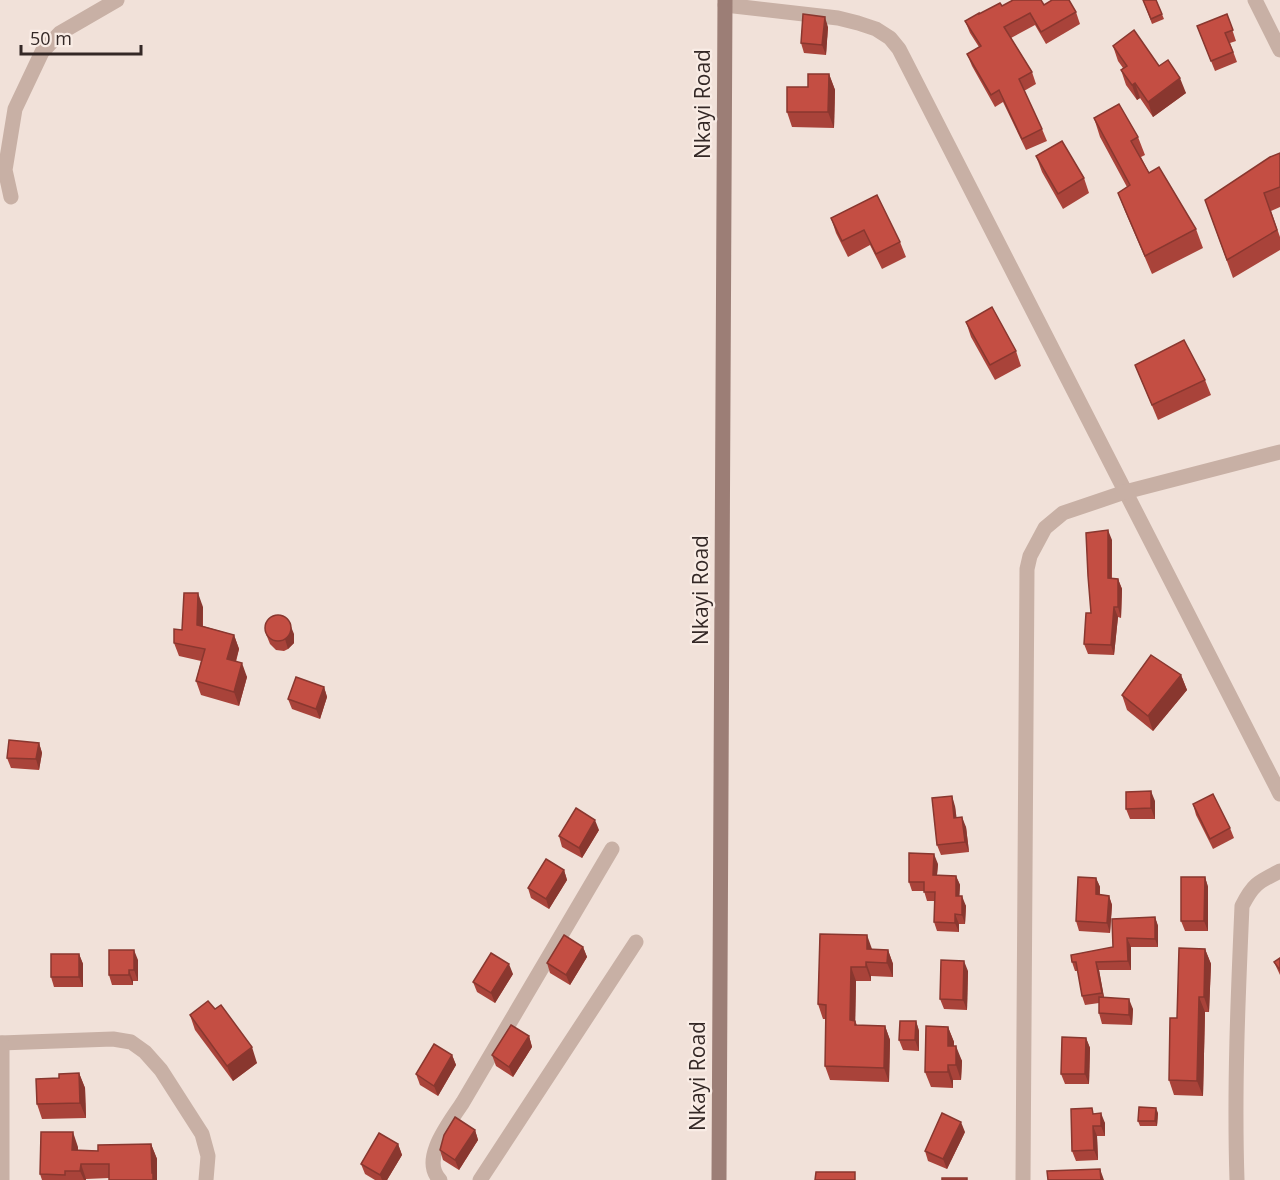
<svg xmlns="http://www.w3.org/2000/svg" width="1280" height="1180" viewBox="0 0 1280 1180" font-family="'Open Sans',sans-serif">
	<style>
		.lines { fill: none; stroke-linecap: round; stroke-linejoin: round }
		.minor { stroke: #c8b0a5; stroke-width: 15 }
		.secondary { stroke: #9c7e76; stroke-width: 15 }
		.wall { fill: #a9433a }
		.shaded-wall { fill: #89372f }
		.building { fill: #c44e43; stroke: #89372f; stroke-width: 1.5 }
		.labels { text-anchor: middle; stroke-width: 4.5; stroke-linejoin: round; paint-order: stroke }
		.street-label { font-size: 21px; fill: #342826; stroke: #f9ece5 }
	</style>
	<rect width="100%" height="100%" fill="#f1e1d9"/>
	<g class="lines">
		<g class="minor">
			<path d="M 1255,0 L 1280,50"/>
			<path d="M 725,5 L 838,18 L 858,23 L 876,29 L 890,38 L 899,49 L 1280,794"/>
			<path d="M 11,197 L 5,170 L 15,109 L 42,52 L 60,33 L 117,0"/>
			<path d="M 0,1043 L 113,1039 L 131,1042 L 145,1052 L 161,1070 L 202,1134 L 208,1156 L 206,1180"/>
			<path d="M 2,1180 L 2,1043"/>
			<path d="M 440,1180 C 419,1159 451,1121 463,1102 L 612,849"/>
			<path d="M 480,1180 L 636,942"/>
			<path d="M 1023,1180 L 1027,569 L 1030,556 L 1045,528 L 1063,513 L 1125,492 L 1280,452"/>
			<path d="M 1237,1180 C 1234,1089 1238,997 1242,906 C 1253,884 1258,882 1280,871"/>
		</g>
		<path class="secondary" d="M 719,1180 L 725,0"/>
	</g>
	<g class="wall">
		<path d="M 1143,0 L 1156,0 L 1164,19 L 1152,24 Z"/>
		<path d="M 1044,5 L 1076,12 L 1080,24 L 1046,44 L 1035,25 L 1011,38 L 1032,72 L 1036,84 L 1024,91 L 1042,129 L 1047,141 L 1026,150 L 1003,102 L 995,107 L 972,66 L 967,54 L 979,47 L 970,33 L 965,21 L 979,14 L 1002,6 Z"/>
		<path d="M 1227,14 L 1236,41 L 1230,43 L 1237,62 L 1215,71 L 1197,26 Z"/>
		<path d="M 828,27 L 826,55 L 804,53 L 801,43 Z"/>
		<path d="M 1113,46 L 1159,66 L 1186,93 L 1153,117 L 1140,98 L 1137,100 L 1126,85 L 1121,70 L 1123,68 L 1118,61 Z"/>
		<path d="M 829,74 L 835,90 L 834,128 L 792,127 L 787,112 L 808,87 Z"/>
		<path d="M 1094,118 L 1138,137 L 1145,155 L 1141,157 L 1149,173 L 1196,229 L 1203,248 L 1152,274 L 1125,211 L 1118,193 L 1127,187 L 1100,137 Z"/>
		<path d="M 1280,153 L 1280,207 L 1271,211 L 1280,237 L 1280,250 L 1233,278 L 1205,200 Z"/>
		<path d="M 1036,156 L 1084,178 L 1089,193 L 1063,209 L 1042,172 Z"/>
		<path d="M 831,218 L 900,242 L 906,257 L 882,269 L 870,245 L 848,257 L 836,233 Z"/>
		<path d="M 966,322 L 1016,351 L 1021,366 L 995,380 L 971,337 Z"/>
		<path d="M 1135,365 L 1205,380 L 1211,395 L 1158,420 Z"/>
		<path d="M 1112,540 L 1112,579 L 1118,579 L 1122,589 L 1121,618 L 1118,617 L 1114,655 L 1088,654 L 1084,644 L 1091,613 Z"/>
		<path d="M 203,607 L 203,626 L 234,635 L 239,649 L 236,662 L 247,677 L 239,706 L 201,695 L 196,681 L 201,661 L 179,656 L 174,643 L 182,630 Z"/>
		<path d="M 266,634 L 294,634 L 294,643 L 288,649 L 284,651 L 276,650 L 270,644 Z"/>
		<path d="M 1181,675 L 1187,690 L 1153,731 L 1127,710 L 1122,695 Z"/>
		<path d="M 324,687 L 327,697 L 320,719 L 292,709 L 288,699 Z"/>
		<path d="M 39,743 L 42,753 L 39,770 L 11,768 L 7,758 Z"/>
		<path d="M 1155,801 L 1155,819 L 1130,819 L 1126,809 Z"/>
		<path d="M 1193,804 L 1230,828 L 1234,838 L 1213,849 L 1196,815 Z"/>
		<path d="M 955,806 L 956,818 L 966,827 L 969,852 L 941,855 L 937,845 Z"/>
		<path d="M 599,830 L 582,858 L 562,847 L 559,836 Z"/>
		<path d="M 938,864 L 937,875 L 956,876 L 960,885 L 959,896 L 966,906 L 965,924 L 959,924 L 959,932 L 937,931 L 934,922 L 934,901 L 927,901 L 924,891 L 912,891 L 909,882 Z"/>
		<path d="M 564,870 L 567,880 L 549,909 L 531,898 L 528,888 Z"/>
		<path d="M 1205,877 L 1208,887 L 1208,931 L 1185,931 L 1181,921 Z"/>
		<path d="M 1096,878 L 1100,887 L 1100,895 L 1109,896 L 1112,905 L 1110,933 L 1079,931 L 1076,921 Z"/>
		<path d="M 1155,917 L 1158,926 L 1158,947 L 1131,947 L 1131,970 L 1099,970 L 1104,998 L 1133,1009 L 1132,1025 L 1102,1024 L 1099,1013 L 1099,1003 L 1085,1005 L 1082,996 L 1078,971 L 1075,971 L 1072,962 L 1113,947 Z"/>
		<path d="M 820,934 L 872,949 L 888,950 L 893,964 L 893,977 L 871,976 L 871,981 L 856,981 L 855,1021 L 857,1025 L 885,1026 L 890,1040 L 889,1082 L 830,1080 L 825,1066 L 826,1019 L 823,1019 L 818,1004 Z"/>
		<path d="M 583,947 L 587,957 L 570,985 L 550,973 L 547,963 Z"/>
		<path d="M 1205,949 L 1211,964 L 1209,1012 L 1205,1012 L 1203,1096 L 1174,1095 L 1169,1080 L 1177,1018 Z"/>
		<path d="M 79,954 L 83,964 L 83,987 L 54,987 L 51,977 Z"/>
		<path d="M 1280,958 L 1280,975 L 1274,962 Z"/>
		<path d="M 138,960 L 138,981 L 133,981 L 133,985 L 112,985 L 109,975 Z"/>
		<path d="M 968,971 L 967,1010 L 944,1009 L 940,999 Z"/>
		<path d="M 513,974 L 495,1003 L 477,992 L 473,982 Z"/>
		<path d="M 215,1009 L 257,1063 L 233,1081 L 195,1030 L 190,1015 Z"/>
		<path d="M 916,1021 L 919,1031 L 919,1051 L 903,1050 L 899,1040 Z"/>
		<path d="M 948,1027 L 954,1042 L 954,1046 L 962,1061 L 961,1080 L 953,1080 L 953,1088 L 931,1087 L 925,1072 Z"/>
		<path d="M 529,1036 L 532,1047 L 513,1077 L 496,1066 L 492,1055 Z"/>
		<path d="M 1086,1038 L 1090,1048 L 1089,1084 L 1065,1084 L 1061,1074 Z"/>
		<path d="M 452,1055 L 456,1065 L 438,1096 L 420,1085 L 416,1074 Z"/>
		<path d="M 79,1073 L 85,1088 L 86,1118 L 42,1119 L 37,1104 L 59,1078 Z"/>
		<path d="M 1158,1113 L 1157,1126 L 1140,1126 L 1138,1121 Z"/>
		<path d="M 1094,1114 L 1105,1123 L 1105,1136 L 1097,1136 L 1098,1160 L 1076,1161 L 1072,1151 Z"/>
		<path d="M 475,1130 L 478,1140 L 459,1170 L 443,1160 L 440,1150 Z"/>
		<path d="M 965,1132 L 947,1169 L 928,1161 L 925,1151 Z"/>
		<path d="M 151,1144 L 157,1159 L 109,1178 L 86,1179 L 86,1180 L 42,1180 L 40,1174 L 78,1147 L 78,1150 L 98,1151 Z"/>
		<path d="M 398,1144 L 402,1155 L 387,1180 L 375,1180 L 365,1174 L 361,1164 Z"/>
	</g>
	<g class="shaded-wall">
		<path d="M 825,17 L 828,27 L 826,55 L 822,45 Z"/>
		<path d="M 829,74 L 835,90 L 834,128 L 828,112 Z"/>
		<path d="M 1180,78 L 1186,93 L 1153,117 L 1148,102 Z"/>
		<path d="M 1135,83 L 1140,98 L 1137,100 L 1132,85 Z"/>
		<path d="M 1108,530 L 1112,540 L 1111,588 L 1108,578 Z"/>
		<path d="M 1118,579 L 1122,589 L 1121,618 L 1118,607 Z"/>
		<path d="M 198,593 L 203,607 L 202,639 L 197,625 Z"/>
		<path d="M 1114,607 L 1118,617 L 1114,655 L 1111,645 Z"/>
		<path d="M 290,624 L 294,634 L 294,643 L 288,649 L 285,639 Z"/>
		<path d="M 234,635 L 239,649 L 232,673 L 227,659 Z"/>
		<path d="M 242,663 L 247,677 L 239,706 L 234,692 Z"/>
		<path d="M 1181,675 L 1187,690 L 1153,731 L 1148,716 Z"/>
		<path d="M 324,687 L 327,697 L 320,719 L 316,709 Z"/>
		<path d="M 39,743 L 42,753 L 39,770 L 36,759 Z"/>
		<path d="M 1151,791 L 1155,801 L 1155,819 L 1151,808 Z"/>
		<path d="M 952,796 L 955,806 L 958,828 L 954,818 Z"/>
		<path d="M 962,817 L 966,827 L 969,852 L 965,842 Z"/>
		<path d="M 595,820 L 599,830 L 582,858 L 579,848 Z"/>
		<path d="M 934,854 L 938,864 L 936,885 L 933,875 Z"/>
		<path d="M 564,870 L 567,880 L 549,909 L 546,899 Z"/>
		<path d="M 956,876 L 960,885 L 959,905 L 956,896 Z"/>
		<path d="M 1205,877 L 1208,887 L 1208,931 L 1204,921 Z"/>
		<path d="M 1096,878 L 1100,887 L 1099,904 L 1096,894 Z"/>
		<path d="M 962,896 L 966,906 L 965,924 L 962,915 Z"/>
		<path d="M 1109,896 L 1112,905 L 1110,933 L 1107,923 Z"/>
		<path d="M 955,914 L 959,924 L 959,932 L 955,923 Z"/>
		<path d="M 1155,917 L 1158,926 L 1158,947 L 1155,939 Z"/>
		<path d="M 867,935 L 872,949 L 872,963 L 867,949 Z"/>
		<path d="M 1127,938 L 1131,947 L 1131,970 L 1128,961 Z"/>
		<path d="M 583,947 L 587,957 L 570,985 L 566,975 Z"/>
		<path d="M 1205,949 L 1211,964 L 1209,1012 L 1204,997 Z"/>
		<path d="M 134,950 L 138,960 L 138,981 L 134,970 Z"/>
		<path d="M 888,950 L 893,964 L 893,977 L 887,963 Z"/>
		<path d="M 79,954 L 83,964 L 83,987 L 79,977 Z"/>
		<path d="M 964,961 L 968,971 L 967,1010 L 963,1000 Z"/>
		<path d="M 866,962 L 871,976 L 871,981 L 866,967 Z"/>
		<path d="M 1096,962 L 1099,970 L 1105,1002 L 1102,993 Z"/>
		<path d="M 509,964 L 513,974 L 495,1003 L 491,993 Z"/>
		<path d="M 851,967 L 856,981 L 855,1035 L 850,1020 Z"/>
		<path d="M 129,970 L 133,981 L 133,985 L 129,975 Z"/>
		<path d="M 1199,997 L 1205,1012 L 1203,1096 L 1197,1081 Z"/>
		<path d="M 1129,999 L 1133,1009 L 1132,1025 L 1129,1015 Z"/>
		<path d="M 916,1021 L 919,1031 L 919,1051 L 915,1040 Z"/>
		<path d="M 885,1026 L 890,1040 L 889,1082 L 884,1068 Z"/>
		<path d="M 948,1027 L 954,1042 L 953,1061 L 948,1046 Z"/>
		<path d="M 529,1036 L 532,1047 L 513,1077 L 509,1067 Z"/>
		<path d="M 1086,1038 L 1090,1048 L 1089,1084 L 1085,1074 Z"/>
		<path d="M 956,1046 L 962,1061 L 961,1080 L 956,1065 Z"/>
		<path d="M 252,1047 L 257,1063 L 233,1081 L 227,1066 Z"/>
		<path d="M 452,1055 L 456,1065 L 438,1096 L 434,1086 Z"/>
		<path d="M 948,1065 L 953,1080 L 953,1088 L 948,1072 Z"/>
		<path d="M 79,1073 L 85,1088 L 86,1118 L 80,1103 Z"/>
		<path d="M 1156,1108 L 1158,1113 L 1157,1126 L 1155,1121 Z"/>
		<path d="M 1101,1113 L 1105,1123 L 1105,1136 L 1101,1126 Z"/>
		<path d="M 961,1122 L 965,1132 L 947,1169 L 943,1159 Z"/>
		<path d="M 1093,1126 L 1097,1136 L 1098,1160 L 1094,1150 Z"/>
		<path d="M 475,1130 L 478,1140 L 459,1170 L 455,1160 Z"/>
		<path d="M 73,1132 L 78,1147 L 78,1164 L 72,1150 Z"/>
		<path d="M 151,1144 L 157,1159 L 157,1180 L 153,1180 L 152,1173 Z"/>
		<path d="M 398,1144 L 402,1155 L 387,1180 L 382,1180 L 380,1175 Z"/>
		<path d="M 81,1164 L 86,1179 L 86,1180 L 84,1180 L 80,1171 Z"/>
		<path d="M 1100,1169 L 1104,1180 L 1101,1180 Z"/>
	</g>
	<g class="building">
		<path d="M 1013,0 L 1041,0 L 1044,5 L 1052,0 L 1069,0 L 1076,12 L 1041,32 L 1030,13 L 1004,27 L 1032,72 L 1019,79 L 1042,129 L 1022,139 L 999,90 L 991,95 L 967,54 L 981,46 L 965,21 L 979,13 L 979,14 L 1000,3 L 1002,6 Z"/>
		<path d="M 1143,0 L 1156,0 L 1162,14 L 1151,19 Z"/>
		<path d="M 803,14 L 825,17 L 822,45 L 801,43 Z"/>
		<path d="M 1227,14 L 1233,30 L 1225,33 L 1233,52 L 1211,61 L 1197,26 Z"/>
		<path d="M 1134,30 L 1159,66 L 1168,60 L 1180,78 L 1148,102 L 1135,83 L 1132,85 L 1121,70 L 1127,66 L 1113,46 Z"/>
		<path d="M 808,74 L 829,74 L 828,112 L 787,112 L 787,87 L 808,87 Z"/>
		<path d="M 1119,104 L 1138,137 L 1131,141 L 1149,173 L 1159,167 L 1196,229 L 1145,256 L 1118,193 L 1130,185 L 1094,118 Z"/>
		<path d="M 1062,141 L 1084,178 L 1058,194 L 1036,156 Z"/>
		<path d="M 1280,153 L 1280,187 L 1264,193 L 1277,230 L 1227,260 L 1205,200 L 1270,157 Z"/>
		<path d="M 877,195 L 900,242 L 876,254 L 864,230 L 842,241 L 831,218 Z"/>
		<path d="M 992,307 L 1016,351 L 990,365 L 966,322 Z"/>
		<path d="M 1184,340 L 1205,380 L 1152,405 L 1135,365 Z"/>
		<path d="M 1108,530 L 1108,578 L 1118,579 L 1118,607 L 1114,607 L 1111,645 L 1084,644 L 1086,613 L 1091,613 L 1088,576 L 1086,533 Z"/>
		<path d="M 184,593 L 198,593 L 197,625 L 234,635 L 227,659 L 242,663 L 234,692 L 196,681 L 205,649 L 174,643 L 174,629 L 182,630 Z"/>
		<circle cx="278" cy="628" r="13"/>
		<path d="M 1151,655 L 1181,675 L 1148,716 L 1122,695 Z"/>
		<path d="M 296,677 L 324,687 L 316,709 L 288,699 Z"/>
		<path d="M 9,740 L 39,743 L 36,759 L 7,758 Z"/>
		<path d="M 1151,791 L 1151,808 L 1126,809 L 1126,792 Z"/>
		<path d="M 1213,794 L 1230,828 L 1210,839 L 1193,804 Z"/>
		<path d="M 952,796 L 954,818 L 962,817 L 965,842 L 937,845 L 932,798 Z"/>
		<path d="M 576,808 L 595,820 L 579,848 L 559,836 Z"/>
		<path d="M 909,853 L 934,854 L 933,875 L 956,876 L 956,896 L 962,896 L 962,915 L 955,914 L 955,923 L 934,922 L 935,892 L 924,892 L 924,882 L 909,882 Z"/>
		<path d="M 546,859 L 564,870 L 546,899 L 528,888 Z"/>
		<path d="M 1078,877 L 1096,878 L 1096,894 L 1109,896 L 1107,923 L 1076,921 Z"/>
		<path d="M 1181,877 L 1205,877 L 1204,921 L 1181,921 Z"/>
		<path d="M 1155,917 L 1155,939 L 1127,938 L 1128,961 L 1096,962 L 1102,993 L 1082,996 L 1076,962 L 1072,962 L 1071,955 L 1113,947 L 1112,919 Z"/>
		<path d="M 820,934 L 867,935 L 867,949 L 888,950 L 887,963 L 866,962 L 866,967 L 851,967 L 850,1020 L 855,1021 L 855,1025 L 885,1026 L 884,1068 L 825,1066 L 826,1005 L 818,1004 Z"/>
		<path d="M 564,935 L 583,947 L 566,975 L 547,963 Z"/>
		<path d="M 1179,948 L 1205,949 L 1204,997 L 1199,997 L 1197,1081 L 1169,1080 L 1170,1018 L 1177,1018 Z"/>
		<path d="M 109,950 L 134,950 L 134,970 L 129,970 L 129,975 L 109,975 Z"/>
		<path d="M 491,953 L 509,964 L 491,993 L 473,982 Z"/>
		<rect x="51" y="954" width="28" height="23"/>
		<path d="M 1280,958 L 1280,970 L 1274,962 Z"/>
		<path d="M 941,960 L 964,961 L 963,1000 L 940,999 Z"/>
		<path d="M 1099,997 L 1129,999 L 1129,1015 L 1099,1013 Z"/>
		<path d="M 208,1001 L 215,1009 L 221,1005 L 252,1047 L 227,1066 L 190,1015 Z"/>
		<path d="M 900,1021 L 916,1021 L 915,1040 L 899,1040 Z"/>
		<path d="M 511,1025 L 529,1036 L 509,1067 L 492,1055 Z"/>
		<path d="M 926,1026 L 948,1027 L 948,1046 L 956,1046 L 956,1065 L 948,1065 L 948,1072 L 925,1072 Z"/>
		<path d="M 1062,1037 L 1086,1038 L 1085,1074 L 1061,1074 Z"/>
		<path d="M 434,1044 L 452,1055 L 434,1086 L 416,1074 Z"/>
		<path d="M 79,1073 L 80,1103 L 37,1104 L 36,1079 L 59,1078 L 59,1074 Z"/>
		<path d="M 1139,1107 L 1156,1108 L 1155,1121 L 1138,1121 Z"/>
		<path d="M 1092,1108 L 1093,1114 L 1101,1113 L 1101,1126 L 1093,1126 L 1094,1150 L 1072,1151 L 1071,1109 Z"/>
		<path d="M 942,1113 L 961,1122 L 943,1159 L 925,1151 Z"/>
		<path d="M 455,1117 L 475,1130 L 455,1160 L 440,1150 L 444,1135 Z"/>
		<path d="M 41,1132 L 73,1132 L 72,1150 L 98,1151 L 98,1145 L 151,1144 L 152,1173 L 153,1173 L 153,1180 L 109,1180 L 109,1164 L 81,1164 L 80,1171 L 65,1171 L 65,1175 L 40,1174 Z"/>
		<path d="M 379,1133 L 398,1144 L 380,1175 L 361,1164 Z"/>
		<path d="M 1100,1169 L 1101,1180 L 1048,1180 L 1047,1171 Z"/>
		<path d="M 816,1172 L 855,1172 L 855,1180 L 815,1180 Z"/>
		<rect x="942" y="1178" width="25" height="2"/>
	</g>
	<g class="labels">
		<g class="street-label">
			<text transform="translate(703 104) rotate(-90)" y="7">Nkayi Road</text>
			<text transform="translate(701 590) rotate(-90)" y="7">Nkayi Road</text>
			<text transform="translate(698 1076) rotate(-90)" y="7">Nkayi Road</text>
		</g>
	</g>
	<path d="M21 45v9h120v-9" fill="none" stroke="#342826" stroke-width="3"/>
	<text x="30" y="45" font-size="18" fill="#342826" stroke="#f9ece5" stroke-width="4.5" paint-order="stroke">50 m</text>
</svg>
